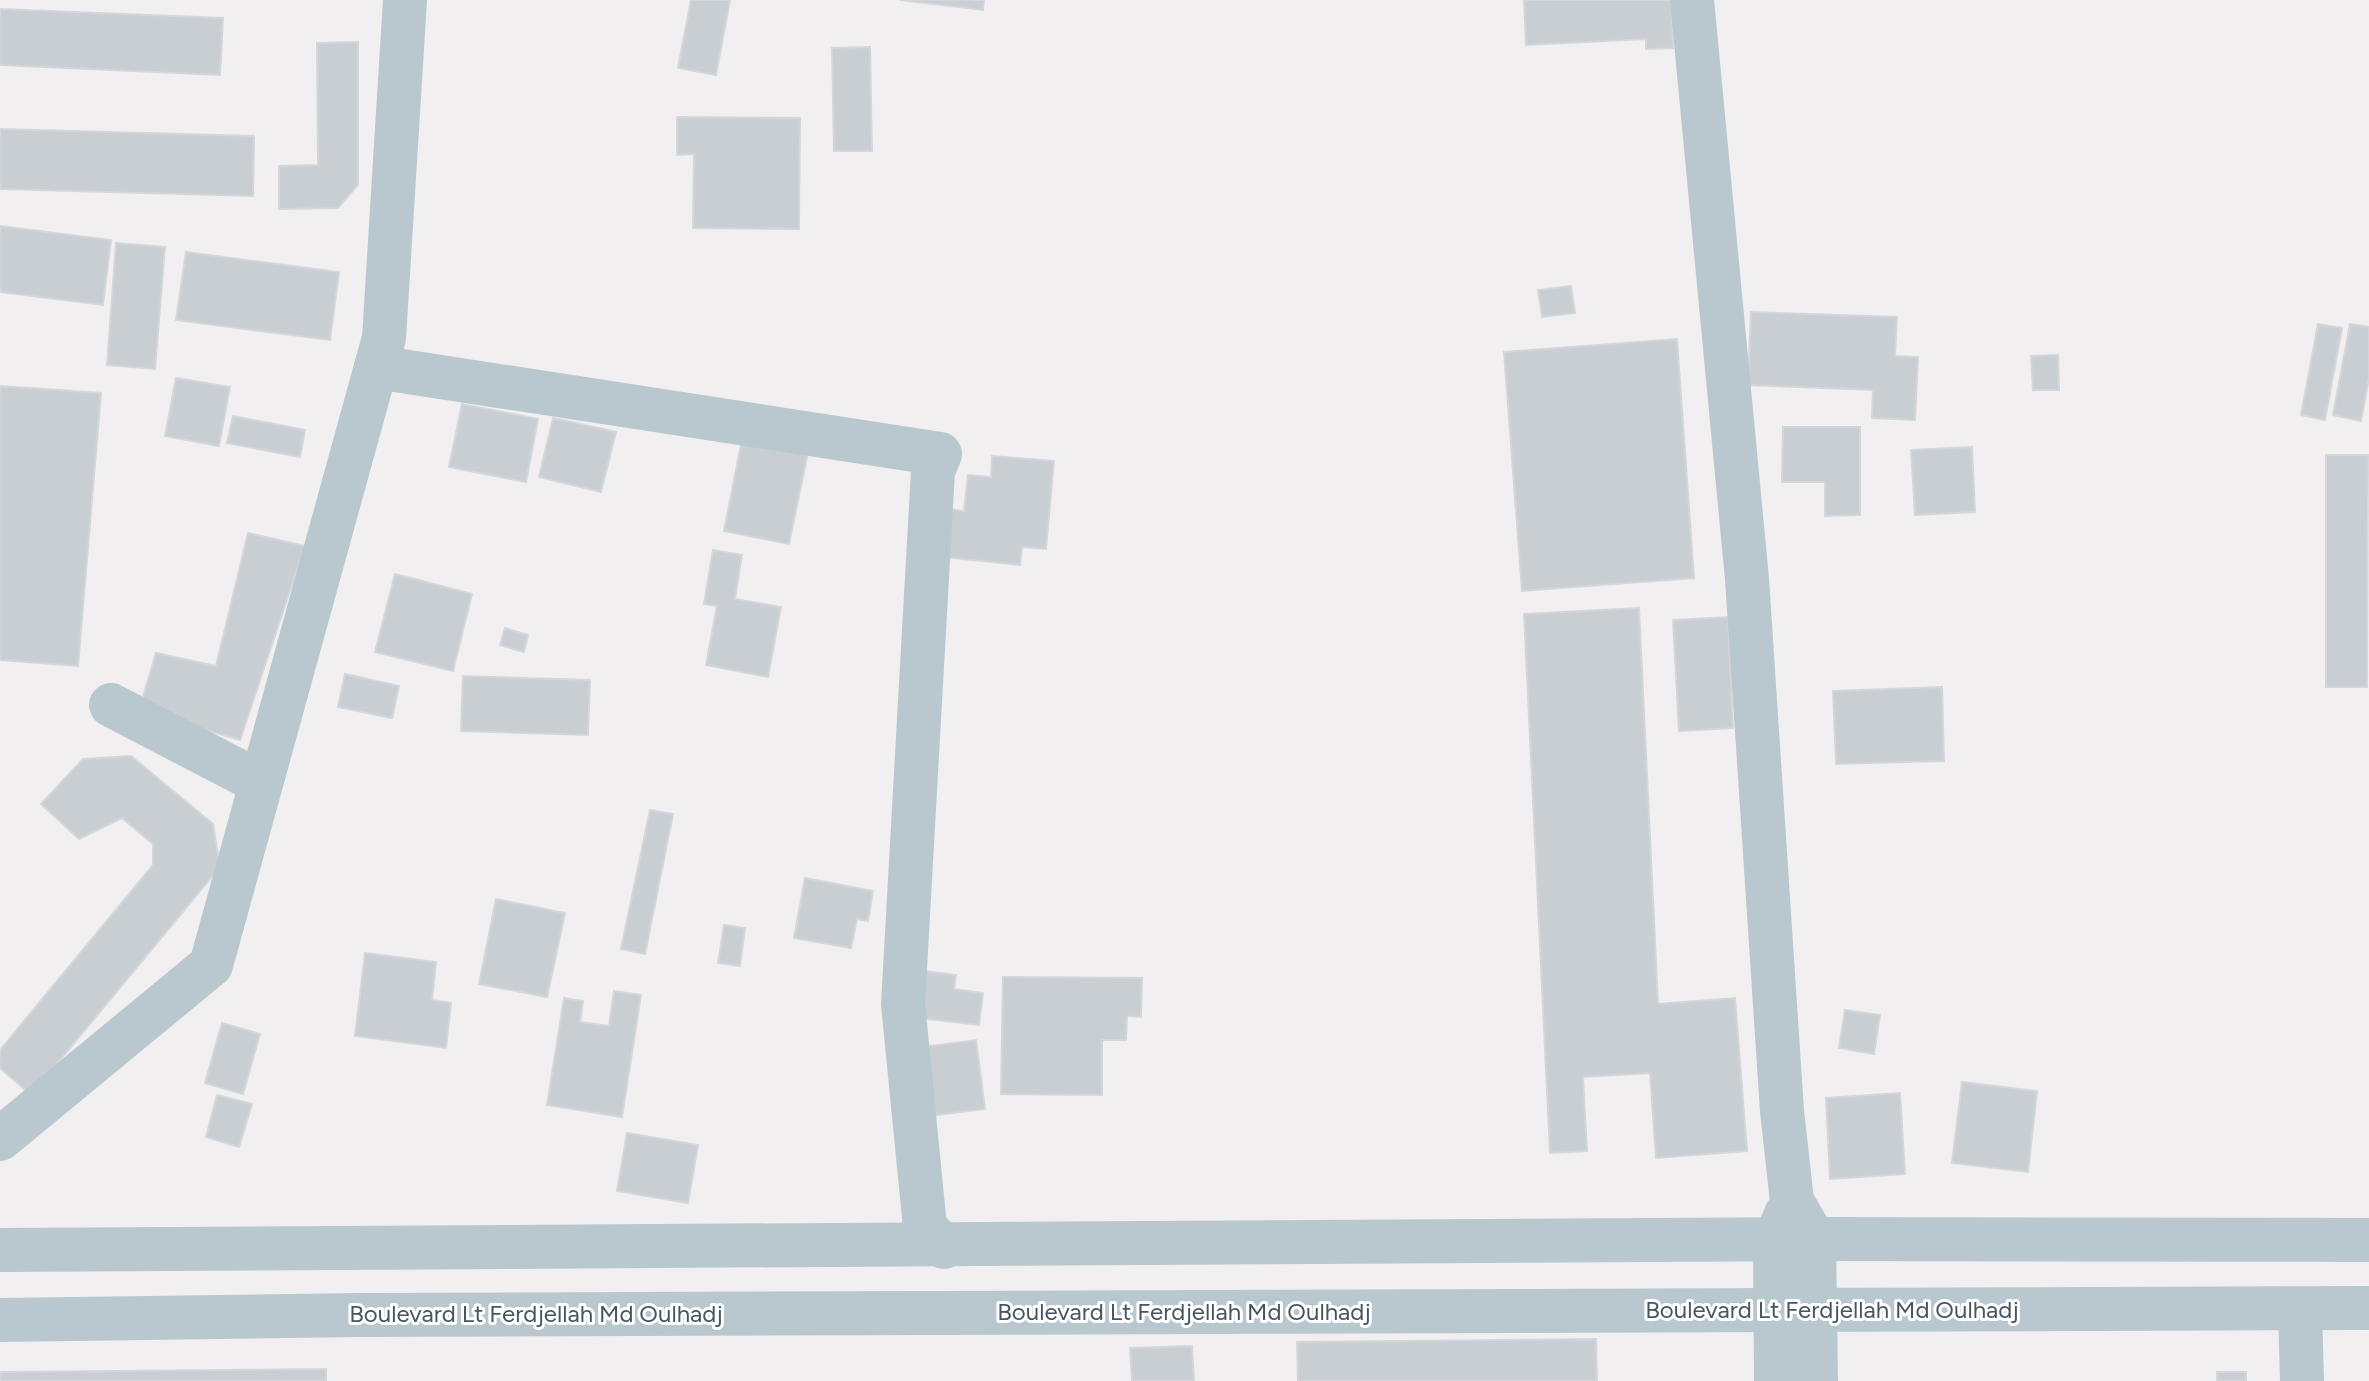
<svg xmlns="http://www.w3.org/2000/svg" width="2369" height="1381" viewBox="0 0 2369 1381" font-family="Figtree,sans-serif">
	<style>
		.building { fill: #c9ced3; stroke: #d3d7dc; stroke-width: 2 }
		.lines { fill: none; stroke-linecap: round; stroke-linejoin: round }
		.minor { stroke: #b9c8ce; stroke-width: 44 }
		.labels { text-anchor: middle; stroke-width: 6; stroke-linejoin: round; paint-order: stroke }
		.street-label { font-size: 24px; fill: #455860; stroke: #fff }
	</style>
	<rect width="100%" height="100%" fill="#f2eff0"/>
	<g class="building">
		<path d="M 691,0 L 730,0 L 716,75 L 678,68 Z"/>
		<path d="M 900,0 L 984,0 L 983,10 Z"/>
		<path d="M 1524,0 L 1671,0 L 1673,48 L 1646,49 L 1646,39 L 1526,45 Z"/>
		<path d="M 0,9 L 223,18 L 220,75 L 0,65 Z"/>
		<path d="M 358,42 L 358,185 L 338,208 L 279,209 L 279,166 L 318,165 L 317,43 Z"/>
		<path d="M 870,47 L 872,151 L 834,151 L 832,48 Z"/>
		<path d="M 677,117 L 800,118 L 799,229 L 693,228 L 694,154 L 677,155 Z"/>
		<path d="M 0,129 L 254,136 L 253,196 L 0,189 Z"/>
		<path d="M 0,226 L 111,240 L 103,305 L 0,292 Z"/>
		<path d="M 116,243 L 165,247 L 155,369 L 107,365 Z"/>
		<path d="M 186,252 L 339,272 L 330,340 L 176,320 Z"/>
		<path d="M 1571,286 L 1575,313 L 1542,317 L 1538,290 Z"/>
		<path d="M 1751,312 L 1897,317 L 1895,356 L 1918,357 L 1915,420 L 1872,418 L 1873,390 L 1748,385 Z"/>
		<path d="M 2318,324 L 2342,328 L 2325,420 L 2301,415 Z"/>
		<path d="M 2350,324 L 2369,327 L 2369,378 L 2361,421 L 2333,415 Z"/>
		<path d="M 1677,339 L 1694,578 L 1522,591 L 1504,352 Z"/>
		<path d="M 2058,355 L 2059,390 L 2033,390 L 2031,356 Z"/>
		<path d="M 176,378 L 230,387 L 219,446 L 165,436 Z"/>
		<path d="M 0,386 L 101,393 L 78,666 L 0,660 Z"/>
		<path d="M 462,404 L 538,419 L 526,482 L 449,467 Z"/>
		<path d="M 233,416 L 305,430 L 300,457 L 227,443 Z"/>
		<path d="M 553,418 L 616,432 L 601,492 L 539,477 Z"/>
		<path d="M 1783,427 L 1860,427 L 1860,515 L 1825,516 L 1825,482 L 1782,482 Z"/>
		<path d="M 742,439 L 808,452 L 789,544 L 724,531 Z"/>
		<path d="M 1972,447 L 1975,512 L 1915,515 L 1911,450 Z"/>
		<path d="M 2326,455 L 2368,455 L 2367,687 L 2326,687 Z"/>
		<path d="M 992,456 L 1054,461 L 1046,549 L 1022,547 L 1020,565 L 944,557 L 949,509 L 964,511 L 968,475 L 991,477 Z"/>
		<path d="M 248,533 L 305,546 L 240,740 L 139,710 L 156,653 L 216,666 Z"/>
		<path d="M 713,550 L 742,555 L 735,599 L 781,607 L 768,677 L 706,665 L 717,606 L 704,604 Z"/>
		<path d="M 395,574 L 472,594 L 453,671 L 375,652 Z"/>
		<path d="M 1639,608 L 1658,1004 L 1735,998 L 1747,1151 L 1656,1158 L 1650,1073 L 1583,1077 L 1587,1151 L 1550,1153 L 1524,614 Z"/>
		<path d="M 1728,617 L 1733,728 L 1679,731 L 1673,620 Z"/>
		<path d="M 505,628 L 528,635 L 524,652 L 500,645 Z"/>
		<path d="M 345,674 L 399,686 L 392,718 L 338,707 Z"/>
		<path d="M 463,676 L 590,680 L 588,735 L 461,731 Z"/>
		<path d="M 1942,687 L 1944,761 L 1836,764 L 1833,691 Z"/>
		<path d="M 131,756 L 213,824 L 220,867 L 31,1095 L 0,1068 L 0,1050 L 153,865 L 153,844 L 122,818 L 79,839 L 41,804 L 83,759 Z"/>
		<path d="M 650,810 L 673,814 L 645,954 L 621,949 Z"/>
		<path d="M 805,878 L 873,891 L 868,921 L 857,919 L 851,948 L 794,938 Z"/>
		<path d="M 496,899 L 565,913 L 547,997 L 479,984 Z"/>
		<path d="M 724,925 L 745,928 L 740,966 L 718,963 Z"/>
		<path d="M 365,953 L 436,962 L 432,1000 L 451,1003 L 446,1048 L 355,1036 Z"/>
		<path d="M 916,970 L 956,975 L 954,989 L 983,993 L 979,1025 L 911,1017 Z"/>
		<path d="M 1003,977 L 1142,978 L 1141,1017 L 1127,1016 L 1126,1040 L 1102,1040 L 1102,1095 L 1001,1094 Z"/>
		<path d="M 614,991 L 641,995 L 622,1117 L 547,1105 L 564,998 L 583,1001 L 580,1022 L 609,1026 Z"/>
		<path d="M 1845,1010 L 1880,1015 L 1874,1054 L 1839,1048 Z"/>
		<path d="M 222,1023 L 260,1034 L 243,1094 L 205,1083 Z"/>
		<path d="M 976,1040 L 985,1109 L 930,1116 L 922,1047 Z"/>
		<path d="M 1962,1082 L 2037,1091 L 2028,1172 L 1952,1163 Z"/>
		<path d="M 1900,1093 L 1905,1174 L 1830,1179 L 1826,1098 Z"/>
		<path d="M 217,1095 L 252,1104 L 239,1147 L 206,1137 Z"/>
		<path d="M 627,1133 L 698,1145 L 688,1203 L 617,1191 Z"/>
		<path d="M 1596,1339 L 1597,1381 L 1298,1381 L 1297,1342 Z"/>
		<path d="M 1192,1346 L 1194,1381 L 1132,1381 L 1130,1348 Z"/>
		<path d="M 326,1369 L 326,1381 L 0,1381 L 0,1372 Z"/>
		<rect x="2217" y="1372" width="29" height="9"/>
	</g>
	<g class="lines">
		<g class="minor">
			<path d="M 1692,0 L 1747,579 L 1782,1111 L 1792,1201 L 1814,1239 L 1816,1381"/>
			<path d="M 376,367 L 940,454 L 933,471 L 903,1004 L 925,1227 L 944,1247"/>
			<path d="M 111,705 L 261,783"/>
			<path d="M 0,1139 L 211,965 L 384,338 L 405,0"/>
			<path d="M 0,1250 L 1814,1239 L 2369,1240"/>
			<path d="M 2300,1309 L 2302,1381"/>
			<path d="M 0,1320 L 359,1315 L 2369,1308"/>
			<path d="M 1776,1381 L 1775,1240 L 1786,1214"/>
		</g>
	</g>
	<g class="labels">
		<g class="street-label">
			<text x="1832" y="1318">Boulevard Lt Ferdjellah Md Oulhadj</text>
			<text x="1184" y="1320">Boulevard Lt Ferdjellah Md Oulhadj</text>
			<text x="536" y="1322">Boulevard Lt Ferdjellah Md Oulhadj</text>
		</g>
	</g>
</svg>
